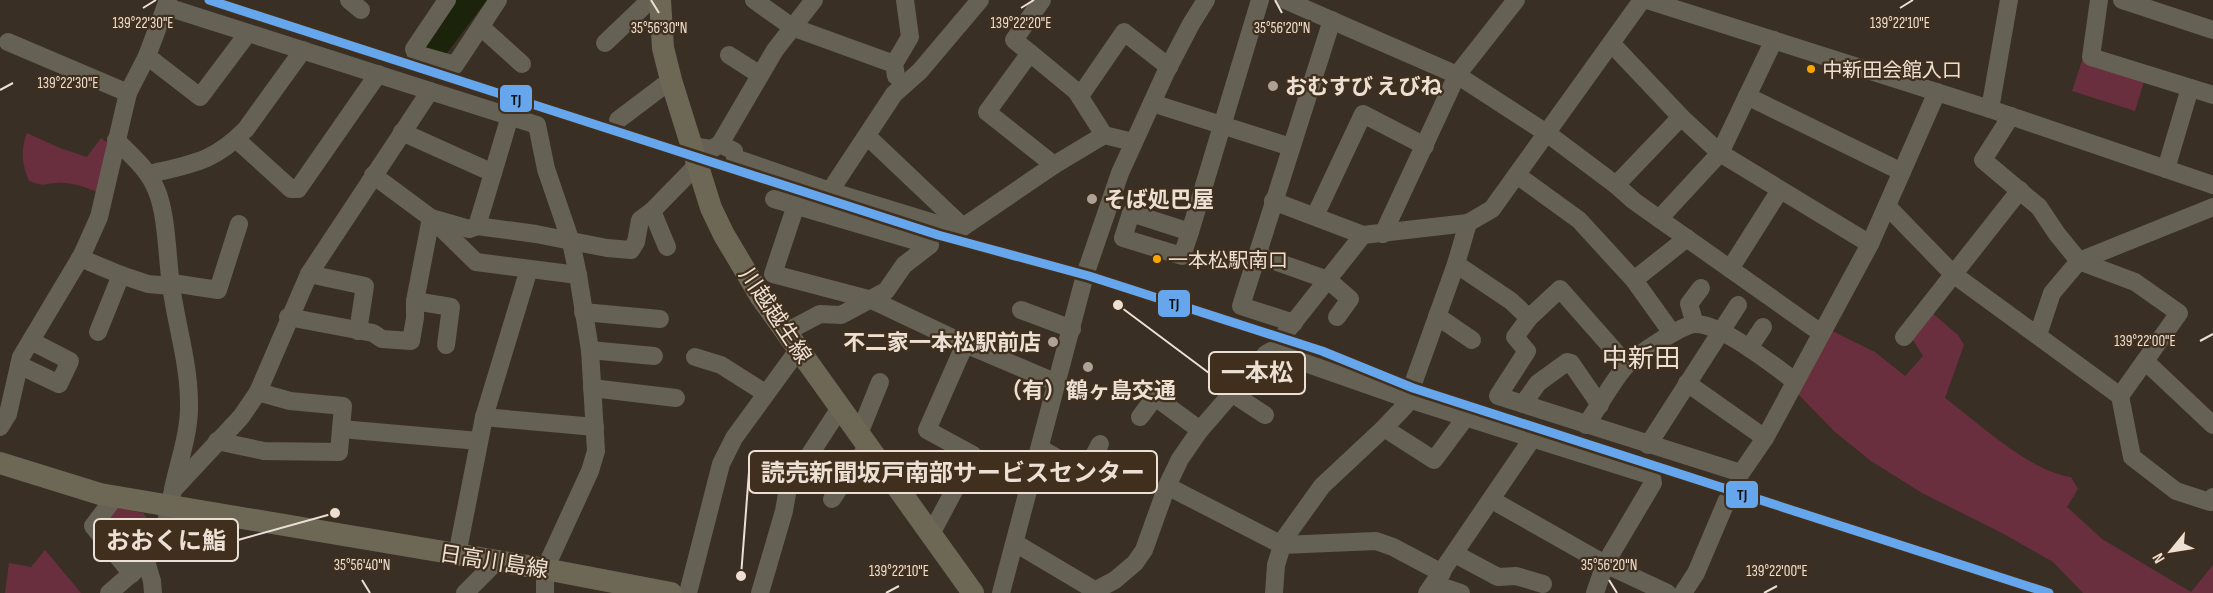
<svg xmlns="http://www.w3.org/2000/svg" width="2213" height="593" viewBox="0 0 2213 593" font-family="'Sofia Sans Condensed','Noto Sans JP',sans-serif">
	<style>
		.green { fill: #692f3e }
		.water { fill: #1b230a }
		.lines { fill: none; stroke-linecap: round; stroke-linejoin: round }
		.minor { stroke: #656154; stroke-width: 18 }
		.major { stroke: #6d6856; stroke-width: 22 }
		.rail-1-casing { stroke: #412f1d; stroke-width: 14 }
		.rail-1 { stroke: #66a6ed; stroke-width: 9 }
		.ticks { fill: none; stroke: #ece0d5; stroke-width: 2 }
		.bus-dot { fill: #f7a600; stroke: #412f1d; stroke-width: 2 }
		.poi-dot { fill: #ada297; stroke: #412f1d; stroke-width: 2 }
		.labels { text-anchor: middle; stroke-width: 4.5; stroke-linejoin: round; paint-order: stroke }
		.bus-label { font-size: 20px; fill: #ece0d5; stroke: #412f1d; text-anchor: start }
		.poi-label { font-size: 22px; font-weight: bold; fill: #ece0d5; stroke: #412f1d; text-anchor: start }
		.street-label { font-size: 22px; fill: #ece0d5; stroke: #412f1d }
		.quarter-label { font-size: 26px; fill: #ece0d5; stroke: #412f1d }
		.ticks-label { font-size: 15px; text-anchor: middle; fill: #ece0d5; stroke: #412f1d; stroke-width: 4.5; stroke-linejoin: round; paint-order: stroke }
		.leader { fill: none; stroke: #ece0d5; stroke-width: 2 }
		.callout-dot { fill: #ece0d5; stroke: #412f1d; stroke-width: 2 }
		.callout { fill: #412f1d; stroke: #ece0d5; stroke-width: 2 }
		.callout-label { font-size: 24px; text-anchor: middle; font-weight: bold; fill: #ece0d5 }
		.line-badge { stroke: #412f1d; stroke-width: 2 }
		.pale-badge-label { font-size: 16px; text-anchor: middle; font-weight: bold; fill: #111 }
	</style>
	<rect width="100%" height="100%" fill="#392f25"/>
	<g class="green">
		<path d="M 2083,58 L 2145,78 L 2135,111 L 2072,91 Z"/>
		<path d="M 27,133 L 60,148 L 87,157 L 101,138 L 108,143 L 100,193 C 89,188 68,181 57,183 C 40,184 46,187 29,181 C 22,164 20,150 27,133 Z"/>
		<path d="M 1931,312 L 1958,335 L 1964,345 L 1945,398 C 1980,424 2029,471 2071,477 L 2078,489 L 2067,507 L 2102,539 L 2191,592 L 2213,565 L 2213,593 L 2083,593 L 2053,562 L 2004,534 L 1922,493 L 1871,461 L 1835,432 L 1797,393 L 1830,330 L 1875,352 L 1905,376 L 1923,356 L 1911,337 Z"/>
		<path d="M 114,507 L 143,513 L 147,518 L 123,554 L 101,525 Z"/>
		<path d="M 45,550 L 81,593 L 5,593 L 9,563 L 31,567 Z"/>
	</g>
	<path class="water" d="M 455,0 L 487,0 L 447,53 L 443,55 L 425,49 L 424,46 Z"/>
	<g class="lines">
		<g class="minor">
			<path d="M 349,0 L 361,10"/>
			<path d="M 447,0 L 414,49 L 416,54 L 455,65 L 498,0"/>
			<path d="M 754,0 L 792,27 L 894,64"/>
			<path d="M 1285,0 L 1457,75 L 1548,134 L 1616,185 L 1634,201 L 1821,333"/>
			<path d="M 1647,0 L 1990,109 L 2213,185"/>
			<path d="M 2099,0 L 2091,57 L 2213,95"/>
			<path d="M 2122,0 L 2213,30"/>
			<path d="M 481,27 L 522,64"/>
			<path d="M 8,42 L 128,93"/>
			<path d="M 605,43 L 650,0"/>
			<path d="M 1612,44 L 1681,117 L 1720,153 L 1870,244"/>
			<path d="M 1030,53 L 1014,40 L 1042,0"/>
			<path d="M 729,55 L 760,75"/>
			<path d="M 147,56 L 200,97 L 248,33"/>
			<path d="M 896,76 L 894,64 L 910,37 L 905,0"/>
			<path d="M 430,91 L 537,125 L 546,169 L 571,242 L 578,275 L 590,350 L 596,451 L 590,471 L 545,569 L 545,593"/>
			<path d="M 1080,96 L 1124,32 L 1169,67"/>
			<path d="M 1747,96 L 1902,172"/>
			<path d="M 1152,103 L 1291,147"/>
			<path d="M 1990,109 L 2009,0"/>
			<path d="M 2011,116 L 1983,160 L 2039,207 L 2057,234 L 2079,261 L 2135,282 L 2179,313 L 2120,396"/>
			<path d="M 618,120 L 671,80"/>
			<path d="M 867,136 L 963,227"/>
			<path d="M 236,139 L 291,189 L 298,189 L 378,74"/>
			<path d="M 116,140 C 131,155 148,169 156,189 C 167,213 167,258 171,285 C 176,324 189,363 189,403 C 190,431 179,461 173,489"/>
			<path d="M 720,144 L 734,151 L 735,158 L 830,191 L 954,229 L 963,227 L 1054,165 L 1104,135 L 1133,142"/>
			<path d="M 691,146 L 712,149 L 720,144 L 775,50 L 814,0"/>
			<path d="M 1054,165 L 987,112 L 1030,53 L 1076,91 L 1104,135"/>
			<path d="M 2166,169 L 2190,88"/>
			<path d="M 493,173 L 510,116"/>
			<path d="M 149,174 C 192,164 214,162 246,129 L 303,50"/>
			<path d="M 373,175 L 431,218 L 476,262 L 578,275"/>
			<path d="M 1517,175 L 1579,220 L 1634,280 L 1672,333"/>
			<path d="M 1616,185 L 1681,117"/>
			<path d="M 830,191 L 894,94 L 920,71 L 980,0"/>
			<path d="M 774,199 L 930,245 L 904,265 L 886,291 L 841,315 L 820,314 L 786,332"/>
			<path d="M 1273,201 L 1363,235 L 1468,223 L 1492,209 L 1642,0"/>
			<path d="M 796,205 L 773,274 L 872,300 L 965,344 L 1057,383"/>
			<path d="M 1887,206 L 1953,274 L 2120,396 L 2132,457 L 2176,491 L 2210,502 L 2213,497"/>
			<path d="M 652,211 L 667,247"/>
			<path d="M 1131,213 L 1190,232 L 1182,256 L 1123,238 Z"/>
			<path d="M 1315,216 L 1363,114 L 1425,146"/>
			<path d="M 1659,219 L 1720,153 L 1774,40"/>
			<path d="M 477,226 L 536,234 L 607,248 L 631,250 L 636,242 L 640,220 L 652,211 L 697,165"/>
			<path d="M 1190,232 L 1260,0"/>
			<path d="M 1383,234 L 1457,75 L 1516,0"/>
			<path d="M 1257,255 L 1328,280 L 1350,299 L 1337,317"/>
			<path d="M 80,258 L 121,275 L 98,332"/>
			<path d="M 1456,264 L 1511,301 L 1529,318"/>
			<path d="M 1730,269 L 1780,190"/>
			<path d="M 309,274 L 365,286 L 358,331"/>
			<path d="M 121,275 L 148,284 L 171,286 L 179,284 L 218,290 L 239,224"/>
			<path d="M 1634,280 L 1687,238"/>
			<path d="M 415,301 L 451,307 L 446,345"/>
			<path d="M 1021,310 L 1072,329"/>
			<path d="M 583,312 L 660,319"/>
			<path d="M 1437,316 L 1472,340"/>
			<path d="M 288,317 L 373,333 L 382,339 L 411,341 L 415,318 L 415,301 L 431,218 L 469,229 L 477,226 L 493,173 L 402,132"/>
			<path d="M 1294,323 L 1241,306 L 1332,20"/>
			<path d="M 1695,324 L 1689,304 L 1701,288"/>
			<path d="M 1286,332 L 1363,235"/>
			<path d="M 2038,335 L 2052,293 L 2079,261 L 2213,207"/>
			<path d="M 1904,337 L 2020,190"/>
			<path d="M 1749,348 L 1763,327"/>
			<path d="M 590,350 L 654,356"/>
			<path d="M 695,357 L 721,365 L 765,393"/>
			<path d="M 2145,361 L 2213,425"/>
			<path d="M 19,365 L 59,384 L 70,361 L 31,341"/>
			<path d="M 1627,365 L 1560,289 L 1529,318 L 1515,337 L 1527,351 L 1498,396 L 1741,473 L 1765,438 L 1870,244 L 1937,92"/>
			<path d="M 1414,381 L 1456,264 L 1468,223"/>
			<path d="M 1687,383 L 1765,438"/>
			<path d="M 592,388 L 676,398"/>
			<path d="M 1233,394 L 1265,415"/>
			<path d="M 1523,404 L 1538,383 L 1567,362 L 1571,363 L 1600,405"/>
			<path d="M 484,417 L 595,427"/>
			<path d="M 1140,417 L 1155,397 L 1200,430"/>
			<path d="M 1586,425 C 1597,410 1615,376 1628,364 C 1639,354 1681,325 1695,324 C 1721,323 1774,366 1795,381"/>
			<path d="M 0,427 L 8,414 L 21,357 L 82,255 L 99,217 L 128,93 L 147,56 L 168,0"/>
			<path d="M 1384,428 L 1434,460 L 1466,417"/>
			<path d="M 341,429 L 479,441"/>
			<path d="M 859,434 L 880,382"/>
			<path d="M 217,441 L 264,451 L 339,452 L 343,406 L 290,401 L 258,392"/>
			<path d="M 1648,445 L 1738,305"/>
			<path d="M 1040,448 L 1084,474 L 1100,444"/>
			<path d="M 1167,486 L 1282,545 L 1376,541 L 1393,547 L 1442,573"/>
			<path d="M 115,497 L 93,526 L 132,574"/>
			<path d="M 832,499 L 867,447"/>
			<path d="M 1492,500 L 1605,564 L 1667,593"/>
			<path d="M 931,534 L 973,455 L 927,430 L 965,344"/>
			<path d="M 1015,543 L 1096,591"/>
			<path d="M 1455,554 L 1498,577 L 1516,576 L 1543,584"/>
			<path d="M 457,555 L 484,417 L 529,269"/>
			<path d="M 146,561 L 152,581 L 153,593"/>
			<path d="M 1434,584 L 1461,593"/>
			<path d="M 109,593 L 146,561 L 158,545 L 164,532 L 173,490 L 241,417 L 258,392 L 309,274 L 430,91 L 167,7"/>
			<path d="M 465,593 L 496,562"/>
			<path d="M 688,593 L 721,464 L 734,438 L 798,350"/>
			<path d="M 760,593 L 784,511 L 788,488 L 840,408"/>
			<path d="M 1001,593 L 1085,275 L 1120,173 L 1166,72 L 1191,24 L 1206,0"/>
			<path d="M 1091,593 L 1115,580 L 1135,563 L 1144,550 L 1167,486 L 1180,459 L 1200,430 L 1266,354 L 1271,351 L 1408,399 L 1649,475 L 1652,478 L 1653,483 L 1605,564 L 1595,593"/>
			<path d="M 1274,593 L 1276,565 L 1284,539 L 1322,486 L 1384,428 L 1405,406 L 1408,399"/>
			<path d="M 1427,593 L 1532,439"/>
			<path d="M 1683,593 L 1696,573 L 1727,500"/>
		</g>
		<g class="major">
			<path d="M 660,0 L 663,48 L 671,80 L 711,208 L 724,235 L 761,297 L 973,593"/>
			<path d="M 0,463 L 100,494 L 545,569 L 671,593"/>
		</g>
		<defs>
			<path id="rail-1" d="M 209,0 L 938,235 L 1089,276 L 1322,351 L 1413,388 L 2049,593"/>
		</defs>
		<use href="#rail-1" class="rail-1-casing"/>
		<use href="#rail-1" class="rail-1"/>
	</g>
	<path class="ticks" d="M 651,0 L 659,13M 1275,0 L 1282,13M 143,8 L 156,0M 1021,8 L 1034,0M 1900,8 L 1913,0M 0,90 L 13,83M 2200,341 L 2213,334M 362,580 L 370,593M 1609,580 L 1617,593M 886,593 L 899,586M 1764,593 L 1777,586"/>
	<g class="bus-dot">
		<circle cx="1811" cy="69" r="5"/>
		<circle cx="1157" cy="259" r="5"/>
	</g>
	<g class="poi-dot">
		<circle cx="1273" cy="86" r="6"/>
		<circle cx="1092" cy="199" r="6"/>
		<circle cx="1053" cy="342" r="6"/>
		<circle cx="1088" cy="367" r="6"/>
	</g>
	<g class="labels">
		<g class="bus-label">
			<text x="1822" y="77">中新田会館入口</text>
			<text x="1168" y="267">一本松駅南口</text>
		</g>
		<g class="poi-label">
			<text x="1285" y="94">おむすび えびね</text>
			<text x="1104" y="207">そば処巴屋</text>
			<text x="1041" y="350" text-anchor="end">不二家一本松駅前店</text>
			<text x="1088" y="398" text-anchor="middle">（有）鶴ヶ島交通</text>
		</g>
		<g class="street-label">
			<text transform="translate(776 315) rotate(56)" y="8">川越越生線</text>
			<text transform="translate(494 561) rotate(9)" y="8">日高川島線</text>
		</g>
		<g class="quarter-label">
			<text x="1641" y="367">中新田</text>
		</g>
	</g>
	<g class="ticks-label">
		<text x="143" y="28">139°22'30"E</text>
		<text x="1021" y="28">139°22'20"E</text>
		<text x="1900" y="28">139°22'10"E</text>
		<text x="659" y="33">35°56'30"N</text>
		<text x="1282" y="33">35°56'20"N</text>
		<text x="68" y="88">139°22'30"E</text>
		<text x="2145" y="346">139°22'00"E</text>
		<text x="362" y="570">35°56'40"N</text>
		<text x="1609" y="570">35°56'20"N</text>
		<text x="899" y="576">139°22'10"E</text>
		<text x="1777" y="576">139°22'00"E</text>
	</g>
	<path class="leader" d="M1118 305L1209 373M741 576L749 472M335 513L238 540"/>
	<g class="callout-dot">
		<circle cx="1118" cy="305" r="6"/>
		<circle cx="741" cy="576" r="6"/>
		<circle cx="335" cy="513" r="6"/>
	</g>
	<g class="callout">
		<rect x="1209" y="352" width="96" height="42" rx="6"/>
		<rect x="749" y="451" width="408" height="42" rx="6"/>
		<rect x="94" y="519" width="144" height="42" rx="6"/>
	</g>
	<g class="callout-label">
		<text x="1257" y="381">一本松</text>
		<text x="953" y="481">読売新聞坂戸南部サービスセンター</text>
		<text x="166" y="549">おおくに鮨</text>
	</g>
	<g class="line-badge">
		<rect x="499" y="84" width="34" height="29" rx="6" fill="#66a6ed"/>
		<rect x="1157" y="289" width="34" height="29" rx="6" fill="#66a6ed"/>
		<rect x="1725" y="480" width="34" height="29" rx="6" fill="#66a6ed"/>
	</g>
	<g class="pale-badge-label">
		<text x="516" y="105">TJ</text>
		<text x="1174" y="309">TJ</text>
		<text x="1742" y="500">TJ</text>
	</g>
	<g transform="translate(2171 551) rotate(240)" stroke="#412f1d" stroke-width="4.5" paint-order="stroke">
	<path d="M0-4.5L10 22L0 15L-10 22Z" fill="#ece0d5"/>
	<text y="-9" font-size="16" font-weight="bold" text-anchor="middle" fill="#ece0d5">N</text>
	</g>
</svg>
